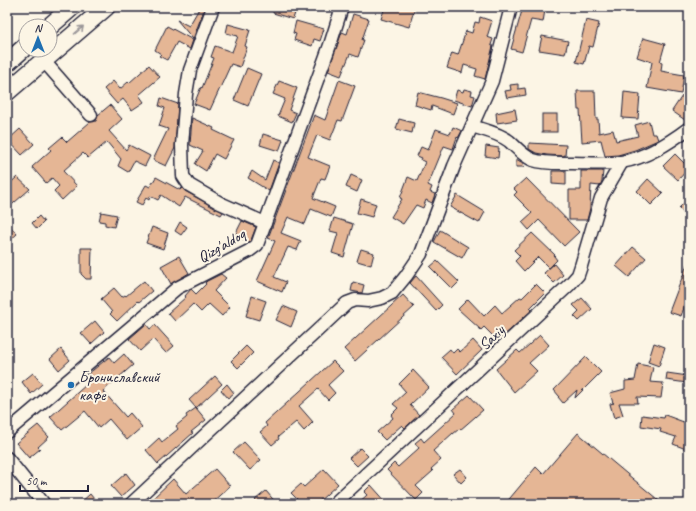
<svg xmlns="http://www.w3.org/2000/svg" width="696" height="511" viewBox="0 0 696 511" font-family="Caveat,sans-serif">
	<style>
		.building { fill: #e5b695; stroke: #22223b }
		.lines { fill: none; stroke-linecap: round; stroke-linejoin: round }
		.minor-casing { stroke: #22223b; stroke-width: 15 }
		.highway-casing { stroke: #22223b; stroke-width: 20 }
		.minor { stroke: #fcf5e5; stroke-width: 12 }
		.highway { stroke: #fcf5e5; stroke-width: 17 }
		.oneway { stroke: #9a9698 }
		.poi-dot { fill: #1f6fb2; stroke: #fcf5e5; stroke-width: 1.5 }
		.labels { text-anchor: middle; stroke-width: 4; stroke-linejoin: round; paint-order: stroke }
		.street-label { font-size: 16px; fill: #22223b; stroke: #fcf5e5 }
		.poi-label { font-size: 16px; fill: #22223b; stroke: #fcf5e5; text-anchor: start }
	</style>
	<rect width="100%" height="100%" fill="#fcf5e5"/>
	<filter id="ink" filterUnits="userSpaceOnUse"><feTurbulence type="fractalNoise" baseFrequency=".025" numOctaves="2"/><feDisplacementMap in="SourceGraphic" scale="8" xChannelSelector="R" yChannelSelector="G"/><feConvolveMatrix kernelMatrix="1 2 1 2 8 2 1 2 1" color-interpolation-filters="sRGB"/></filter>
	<g filter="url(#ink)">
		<g class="building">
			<path d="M 200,7 L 205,7 L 193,39 L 177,20 L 189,26 Z"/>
			<path d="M 274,7 L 297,7 L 293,19 L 273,13 Z"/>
			<path d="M 385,7 L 415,7 L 409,27 L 381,19 Z"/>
			<path d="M 523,7 L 545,10 L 543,22 L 531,20 L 522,52 L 511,49 Z"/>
			<path d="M 353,14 L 369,19 L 362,40 L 364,40 L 358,57 L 350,54 L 341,76 L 328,71 L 342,32 L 347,34 Z"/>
			<path d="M 480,17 L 492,21 L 487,37 L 493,39 L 491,45 L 493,46 L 485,79 L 475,76 L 477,69 L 464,65 L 462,73 L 447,68 L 452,53 L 458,55 L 466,31 L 472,33 L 475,22 L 479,23 Z"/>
			<path d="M 586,20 L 599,23 L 593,47 L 589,46 L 584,64 L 576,62 Z"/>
			<path d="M 296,21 L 324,29 L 320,41 L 314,39 L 312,46 L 294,40 L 296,34 L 293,33 Z"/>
			<path d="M 228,24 L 250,30 L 245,46 L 247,47 L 240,67 L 231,64 L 210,110 L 194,104 L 201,87 L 202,88 L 214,58 L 211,57 L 215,46 L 232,52 L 238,36 L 226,33 Z"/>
			<path d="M 167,26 L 193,40 L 190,49 L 177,42 L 167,60 L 159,56 L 161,54 L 155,50 Z"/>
			<path d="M 542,36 L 568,41 L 565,54 L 539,50 Z"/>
			<path d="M 643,38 L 665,44 L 660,62 L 662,63 L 661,71 L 684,75 L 681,94 L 647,88 L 652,62 L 637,57 Z"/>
			<path d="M 149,65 L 160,77 L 139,95 L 144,102 L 132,110 L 123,99 L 117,104 L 104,89 L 113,81 L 120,89 L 128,82 L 129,83 Z"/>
			<path d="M 247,68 L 261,74 L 248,106 L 234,100 Z"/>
			<path d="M 339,80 L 355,86 L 342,121 L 338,120 L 330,140 L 317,135 L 308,157 L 330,166 L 325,179 L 321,178 L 313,198 L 335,207 L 331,217 L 311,209 L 305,224 L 288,217 L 281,233 L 301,241 L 297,250 L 288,247 L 274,277 L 286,282 L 282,292 L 257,281 L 275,241 L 268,238 L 314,115 L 325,120 Z"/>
			<path d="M 279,81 L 297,88 L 289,110 L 296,113 L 292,122 L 278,116 L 285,99 L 273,94 Z"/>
			<path d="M 518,84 L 518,89 L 525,88 L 526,95 L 507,98 L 505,91 L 511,90 L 510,85 Z"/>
			<path d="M 464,89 L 472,91 L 471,95 L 475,96 L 472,106 L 454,100 L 457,90 L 463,92 Z"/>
			<path d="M 577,91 L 595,91 L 596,119 L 598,119 L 599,133 L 613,130 L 616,141 L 638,136 L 635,125 L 649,121 L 652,134 L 656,134 L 658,140 L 635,150 L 618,155 L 605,156 L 601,140 L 582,142 L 580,110 L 578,110 Z"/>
			<path d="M 418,92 L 441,98 L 457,103 L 453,114 L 432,106 L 431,110 L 415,105 Z"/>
			<path d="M 624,92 L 640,94 L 638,119 L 622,118 Z"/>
			<path d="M 682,96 L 689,101 L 689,114 L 685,120 L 672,111 Z"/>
			<path d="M 161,98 L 178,104 L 175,148 L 166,166 L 153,160 L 168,129 L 159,126 L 165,108 L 159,106 Z"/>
			<path d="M 110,105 L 122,119 L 109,131 L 126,150 L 129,145 L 150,156 L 145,166 L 134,161 L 128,172 L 118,166 L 121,159 L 107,142 L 88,158 L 83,153 L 63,171 L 77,186 L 62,200 L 54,191 L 59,186 L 52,178 L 46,183 L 32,167 L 51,150 L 49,148 L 62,137 L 67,142 L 90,122 L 96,121 L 98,115 Z"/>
			<path d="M 515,109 L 517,120 L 497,123 L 496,113 Z"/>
			<rect x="542" y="114" width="15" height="18"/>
			<path d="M 192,118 L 214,128 L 213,130 L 234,140 L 224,159 L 215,154 L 206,171 L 195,164 L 203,151 L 190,145 Z"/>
			<path d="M 399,119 L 414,123 L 412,133 L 396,129 Z"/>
			<path d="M 453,127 L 462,131 L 458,138 L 457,137 L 453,149 L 444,146 L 428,185 L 432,187 L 430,192 L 435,194 L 432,203 L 426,200 L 423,208 L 416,205 L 403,224 L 391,217 L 402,199 L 400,198 L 408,177 L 417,181 L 425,162 L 421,160 L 422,158 L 417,156 L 421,147 L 428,150 L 436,129 L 450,134 Z"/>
			<path d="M 20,129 L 34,144 L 22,155 L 8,140 Z"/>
			<path d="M 263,134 L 283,140 L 279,151 L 260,145 Z"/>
			<path d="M 529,143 L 566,145 L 565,156 L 547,155 L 536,153 L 529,149 Z"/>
			<path d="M 486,146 L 499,148 L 498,158 L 485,156 Z"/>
			<path d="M 675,154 L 689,168 L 678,180 L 663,166 Z"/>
			<path d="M 516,159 L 523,163 L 524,167 L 516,167 Z"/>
			<path d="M 273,160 L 279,163 L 269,191 L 248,178 L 252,171 L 265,180 Z"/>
			<path d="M 552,171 L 566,171 L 566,185 L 552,184 Z"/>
			<path d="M 581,171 L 603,171 L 602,181 L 600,186 L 591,185 L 590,208 L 587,220 L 569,220 L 569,190 L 581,190 Z"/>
			<path d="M 351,175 L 362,180 L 357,192 L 346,187 Z"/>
			<path d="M 17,177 L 30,189 L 7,209 L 7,186 Z"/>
			<path d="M 156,177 L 180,190 L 182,188 L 185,191 L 223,212 L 221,215 L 185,197 L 179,207 L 161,195 L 158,200 L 150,196 L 149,200 L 146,198 L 142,205 L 136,202 L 146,185 L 150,187 Z"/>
			<path d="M 526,178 L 579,232 L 564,246 L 539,220 L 529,230 L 522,222 L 532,213 L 514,195 L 517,192 L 514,189 Z"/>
			<path d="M 648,179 L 663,193 L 651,205 L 637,191 Z"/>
			<path d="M 457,195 L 485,212 L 479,223 L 450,207 Z"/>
			<path d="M 689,198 L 689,219 L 679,208 Z"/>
			<path d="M 361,199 L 376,204 L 372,217 L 357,213 Z"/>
			<path d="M 101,212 L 117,215 L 114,227 L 105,225 L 105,222 L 99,221 Z"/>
			<path d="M 39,216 L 44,222 L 37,229 L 32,223 Z"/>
			<path d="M 334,218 L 353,224 L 344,257 L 332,253 L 338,233 L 330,231 Z"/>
			<path d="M 242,221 L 256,227 L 251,240 L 249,242 L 235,235 Z"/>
			<path d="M 180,222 L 187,227 L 181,235 L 175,231 Z"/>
			<path d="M 7,223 L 17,234 L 7,243 Z"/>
			<path d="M 152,227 L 168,233 L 163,249 L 146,243 Z"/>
			<path d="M 440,230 L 468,247 L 462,258 L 434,242 Z"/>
			<path d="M 532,233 L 555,255 L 554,256 L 557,260 L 549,268 L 538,257 L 524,271 L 515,261 L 520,256 L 514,250 Z"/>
			<path d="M 633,247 L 646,258 L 629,277 L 616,266 Z"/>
			<path d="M 81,248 L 92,248 L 91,279 L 86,279 L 81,274 Z"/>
			<path d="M 361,249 L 374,253 L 371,265 L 357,261 Z"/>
			<path d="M 179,256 L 189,273 L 171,284 L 161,266 Z"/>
			<path d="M 437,261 L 459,282 L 452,289 L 430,267 Z"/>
			<path d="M 688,262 L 689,294 L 681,316 L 669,312 Z"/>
			<path d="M 554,264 L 563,275 L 554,283 L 544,273 Z"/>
			<path d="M 221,274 L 226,278 L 214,291 L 230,307 L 222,316 L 209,304 L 201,312 L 193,304 L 175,321 L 168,313 L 186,297 L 185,296 L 191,289 L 196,294 L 206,284 L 205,283 L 207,281 Z"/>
			<path d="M 416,276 L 442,305 L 436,311 L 410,283 Z"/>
			<path d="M 144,281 L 152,291 L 139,302 L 138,301 L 117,321 L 110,314 L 112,312 L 101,299 L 114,288 L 122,297 L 125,295 L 126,296 Z"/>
			<path d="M 353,282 L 364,285 L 362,293 L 351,291 Z"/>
			<path d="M 536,284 L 545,293 L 530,308 L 532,310 L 498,341 L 484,327 L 481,330 L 458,309 L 468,299 L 484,316 L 495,305 L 502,313 L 520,297 L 522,298 Z"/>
			<path d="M 403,295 L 414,307 L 355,361 L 344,349 Z"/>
			<path d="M 252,296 L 266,301 L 259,320 L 246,316 Z"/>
			<path d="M 582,298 L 592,309 L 579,321 L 574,316 L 579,311 L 573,305 Z"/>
			<path d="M 283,306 L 297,312 L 291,327 L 276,320 Z"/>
			<path d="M 95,321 L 104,332 L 91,344 L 81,333 Z"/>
			<path d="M 146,324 L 150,329 L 155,325 L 174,346 L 166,353 L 153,339 L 140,351 L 129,339 Z"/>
			<path d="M 540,335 L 549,345 L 529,363 L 537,371 L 514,392 L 496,369 L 517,350 L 520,353 Z"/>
			<path d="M 473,340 L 482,350 L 457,374 L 441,357 L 450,349 L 453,353 L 457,349 L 460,352 Z"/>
			<path d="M 654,343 L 665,347 L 659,366 L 648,362 Z"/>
			<path d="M 246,346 L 253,353 L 238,368 L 231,361 Z"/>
			<path d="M 61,349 L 70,360 L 59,370 L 50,359 Z"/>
			<path d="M 124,354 L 133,365 L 103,391 L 126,417 L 130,413 L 142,427 L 127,440 L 109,419 L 99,428 L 85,411 L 62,430 L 50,417 L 87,384 L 82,379 L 93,370 L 109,357 L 114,363 Z"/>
			<path d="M 586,357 L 601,372 L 575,398 L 577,390 L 563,403 L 558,397 L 559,396 L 554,390 Z"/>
			<path d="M 333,361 L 343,371 L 328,385 L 335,393 L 328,400 L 318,389 L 299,406 L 313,422 L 304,431 L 296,422 L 278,437 L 279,439 L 272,445 L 260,432 L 267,426 L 265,423 Z"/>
			<path d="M 638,364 L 653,367 L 650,382 L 663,383 L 661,398 L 637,397 L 638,403 L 619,403 L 623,415 L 614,418 L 610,404 L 614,403 L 613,403 L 610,393 L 625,389 L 625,381 L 635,380 Z"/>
			<path d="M 413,370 L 429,387 L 410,405 L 419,415 L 405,428 L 402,425 L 385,440 L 377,432 L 393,418 L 391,415 L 398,408 L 393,404 L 406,392 L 399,384 Z"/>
			<path d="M 33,373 L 42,384 L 31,394 L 22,382 Z"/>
			<path d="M 667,373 L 688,376 L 687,383 L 666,380 Z"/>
			<path d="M 215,376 L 222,384 L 196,408 L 189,400 Z"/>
			<path d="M 227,384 L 234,393 L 228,398 L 221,390 Z"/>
			<path d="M 469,395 L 483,410 L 460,430 L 459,429 L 453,434 L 453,433 L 433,451 L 441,460 L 431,469 L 433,471 L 416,486 L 423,493 L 416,500 L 387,470 L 394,463 L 398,467 L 419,448 L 415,443 L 421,438 L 424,442 L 444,424 L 456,413 L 453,409 Z"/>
			<path d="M 196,408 L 206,420 L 191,432 L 193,433 L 158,464 L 146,450 L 159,438 L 162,442 L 178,429 L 176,426 L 187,417 L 186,415 Z"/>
			<path d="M 642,415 L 664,418 L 665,415 L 689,424 L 689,442 L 686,449 L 673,444 L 676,437 L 660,432 L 661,429 L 641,426 Z"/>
			<path d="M 38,425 L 49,437 L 38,447 L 40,449 L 29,458 L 16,443 Z"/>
			<path d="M 578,433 L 663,504 L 505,504 L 536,467 L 543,474 Z"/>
			<path d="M 244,442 L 261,460 L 250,470 L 233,452 Z"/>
			<path d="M 360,448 L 368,456 L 357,466 L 349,458 Z"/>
			<path d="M 215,469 L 230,486 L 210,504 L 154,504 L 151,500 L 173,479 L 186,494 Z"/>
			<path d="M 324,469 L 338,484 L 316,504 L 292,504 L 297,499 L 291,493 L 301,484 L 304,487 Z"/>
			<path d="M 460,469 L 467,477 L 461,483 L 453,474 Z"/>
			<path d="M 126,473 L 135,485 L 121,497 L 111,486 Z"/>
			<path d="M 371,485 L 388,504 L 357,504 L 367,495 L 364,492 Z"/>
			<path d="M 266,491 L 277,504 L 259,504 L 255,500 Z"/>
			<path d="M 90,494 L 98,504 L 79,504 Z"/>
		</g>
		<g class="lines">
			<defs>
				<g id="minor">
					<path d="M 213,7 L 190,70 L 186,94 L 182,145 L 183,176 L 189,185 L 220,203 L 265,223"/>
					<path d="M 43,60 L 91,115"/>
					<path d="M 472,126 C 484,130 499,133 509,141 C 516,147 523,156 533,160 C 545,164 559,163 572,163 C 588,163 605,165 621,162 C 646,158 669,143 689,128"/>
					<path d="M 7,432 L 177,288 L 249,251 L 257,245 L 330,45 L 342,7"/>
					<path d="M 7,458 L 44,504"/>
					<path d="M 131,504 L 347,303 L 355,300 L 368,301 L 382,298 L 392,293 L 406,276 L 421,254 L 454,166 L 492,81 L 511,7"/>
					<path d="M 334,504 L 569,285 L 578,275 L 581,266 L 601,198 L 622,162"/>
				</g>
				<g id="highway">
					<path d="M 50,26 L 72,7"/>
					<path d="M 7,63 L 26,46"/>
					<path d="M 7,92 L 106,7"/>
				</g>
			</defs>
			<use href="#minor" class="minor-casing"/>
			<use href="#highway" class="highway-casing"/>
			<use href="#minor" class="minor"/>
			<use href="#highway" class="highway"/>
		</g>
		<defs><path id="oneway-shaft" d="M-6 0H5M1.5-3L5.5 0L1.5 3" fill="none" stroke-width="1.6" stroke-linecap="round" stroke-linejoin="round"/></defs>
		<use class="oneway" href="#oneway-shaft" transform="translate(79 30) rotate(-41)"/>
	</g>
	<circle class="poi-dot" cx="71" cy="385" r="4"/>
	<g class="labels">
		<g class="street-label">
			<text transform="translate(221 245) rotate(-30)" y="6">Qizg'aldoq</text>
			<text transform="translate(491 337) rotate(-43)" y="6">Saxiy</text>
		</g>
		<g class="poi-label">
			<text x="79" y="382">Брониславский<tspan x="79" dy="18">кафе</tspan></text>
		</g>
	</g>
	<rect width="696" height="511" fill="none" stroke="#fcf5e5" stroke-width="24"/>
	<rect x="12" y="12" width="672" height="487" fill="none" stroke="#22223b" stroke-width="1.5" filter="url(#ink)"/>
	<g transform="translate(38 38)"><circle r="19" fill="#fcf5e5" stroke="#a5a1a1"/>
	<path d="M0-3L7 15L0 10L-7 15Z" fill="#1f6fb2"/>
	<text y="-6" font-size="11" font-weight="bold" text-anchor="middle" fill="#22223b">N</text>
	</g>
	<path d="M20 485v6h68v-6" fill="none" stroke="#22223b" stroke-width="2"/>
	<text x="26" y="485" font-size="12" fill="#22223b" stroke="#fcf5e5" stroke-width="3" paint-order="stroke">50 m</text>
</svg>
